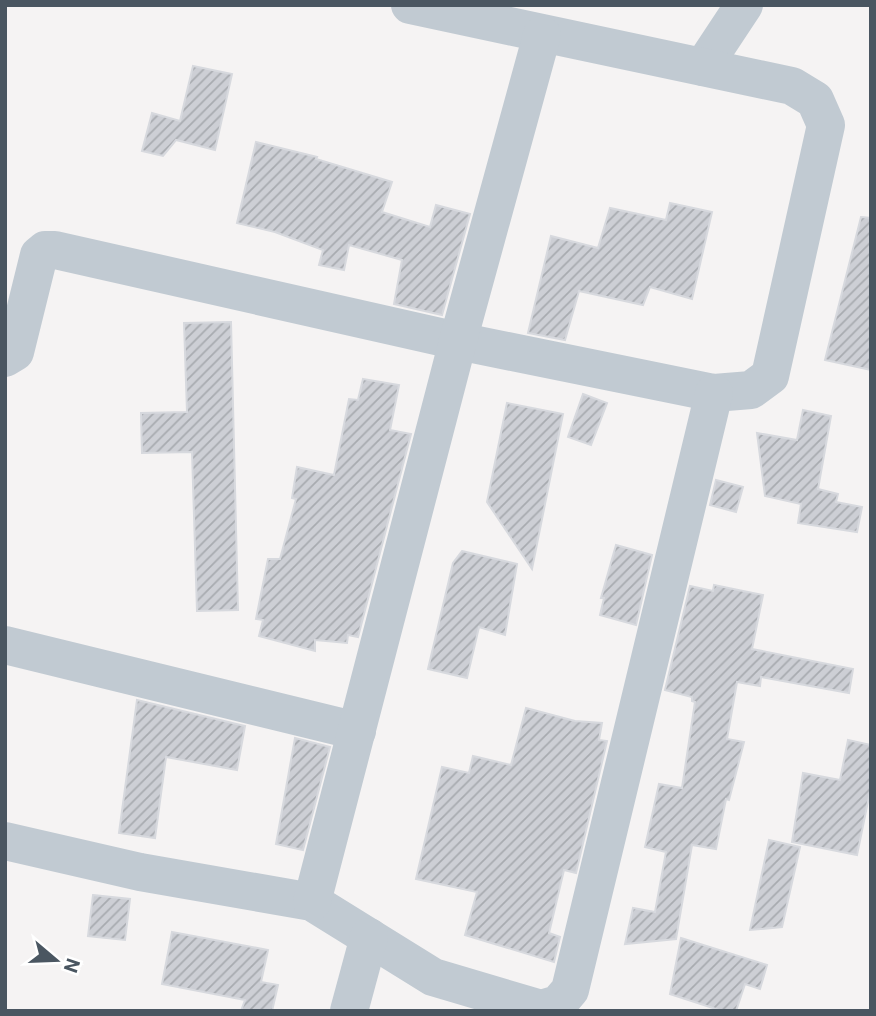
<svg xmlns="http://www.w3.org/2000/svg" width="876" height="1016" viewBox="0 0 876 1016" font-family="Roboto,sans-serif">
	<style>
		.building { fill: url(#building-hatch); stroke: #d7d9de; stroke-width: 2 }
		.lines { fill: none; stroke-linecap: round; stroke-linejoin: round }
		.minor { stroke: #c1cad2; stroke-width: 38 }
	</style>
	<defs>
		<pattern id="building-hatch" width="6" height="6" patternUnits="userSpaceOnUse" patternTransform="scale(1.75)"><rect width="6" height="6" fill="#cdcfd5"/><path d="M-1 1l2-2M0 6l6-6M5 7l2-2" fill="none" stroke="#a8abb0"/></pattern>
	</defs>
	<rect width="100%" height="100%" fill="#f5f3f3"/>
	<g class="building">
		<path d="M 193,66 L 232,74 L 215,150 L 176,140 L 163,156 L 142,151 L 152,113 L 180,121 Z"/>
		<path d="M 256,142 L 317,157 L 316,159 L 392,182 L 382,212 L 430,227 L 436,205 L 470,214 L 442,315 L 394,304 L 402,260 L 349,245 L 344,270 L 319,265 L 323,250 L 275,232 L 237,223 Z"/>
		<path d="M 670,203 L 712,212 L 692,299 L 650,287 L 643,305 L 579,291 L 565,340 L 528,333 L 551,236 L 598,248 L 610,208 L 666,220 Z"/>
		<path d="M 861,217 L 871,218 L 871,370 L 825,360 Z"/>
		<path d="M 231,322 L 238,610 L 197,611 L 192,452 L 142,453 L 141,413 L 187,412 L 184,323 Z"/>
		<path d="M 363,379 L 399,385 L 390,430 L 411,434 L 358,637 L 348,635 L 347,643 L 315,640 L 315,651 L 259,636 L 263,620 L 256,619 L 268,559 L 280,559 L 296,499 L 292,498 L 297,467 L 334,475 L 349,399 L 358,400 Z"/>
		<path d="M 583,394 L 607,403 L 591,445 L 568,437 Z"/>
		<path d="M 507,403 L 563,414 L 532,569 L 487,502 Z"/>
		<path d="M 803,410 L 831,416 L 818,489 L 838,494 L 836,502 L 862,507 L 857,532 L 798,523 L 801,504 L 765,496 L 757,433 L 797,440 Z"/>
		<path d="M 716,480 L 743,487 L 736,512 L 710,505 Z"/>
		<path d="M 616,545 L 652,555 L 636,625 L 600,615 L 604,598 L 601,598 Z"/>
		<path d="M 462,551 L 517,564 L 505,635 L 479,627 L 467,678 L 428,669 L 453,563 Z"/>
		<path d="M 714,585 L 763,595 L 752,649 L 853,669 L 849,693 L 761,677 L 760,686 L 737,682 L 727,739 L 744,742 L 729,800 L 726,799 L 716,849 L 692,845 L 676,939 L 625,944 L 633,908 L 655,912 L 666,852 L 645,847 L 659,784 L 682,788 L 695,702 L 692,701 L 692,697 L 665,690 L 690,586 L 713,591 Z"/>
		<path d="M 137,700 L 245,726 L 237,770 L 166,757 L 155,838 L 119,833 Z"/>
		<path d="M 526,708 L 575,721 L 602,723 L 599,740 L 607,741 L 576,873 L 564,870 L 549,933 L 560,937 L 554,962 L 465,935 L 477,892 L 416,879 L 442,767 L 469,773 L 473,756 L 511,765 Z"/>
		<path d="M 295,738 L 330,747 L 303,850 L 276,844 Z"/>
		<path d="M 848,740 L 871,745 L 871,787 L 857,855 L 792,842 L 803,773 L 840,780 Z"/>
		<path d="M 769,840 L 800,847 L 782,927 L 750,930 Z"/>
		<path d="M 93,895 L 130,899 L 125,940 L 88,936 Z"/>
		<path d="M 172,932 L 268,950 L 261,982 L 278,985 L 272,1011 L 241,1011 L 245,1000 L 162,984 Z"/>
		<path d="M 681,938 L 767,965 L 760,989 L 745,984 L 736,1011 L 722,1011 L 670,994 Z"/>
	</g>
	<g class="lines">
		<g class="minor">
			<path d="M 703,67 L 744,5"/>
			<path d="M 5,358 L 15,352 L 39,255 L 45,250 L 55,250 L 458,341 L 714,393 L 751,390 L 770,376 L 826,125 L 815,100 L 792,86 L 410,5"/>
			<path d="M 5,645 L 357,731"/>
			<path d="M 5,841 L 140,872 L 312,902 L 433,977 L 541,1009 L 558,1004 L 570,990 L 714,393"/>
			<path d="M 312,902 L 458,341 L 542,35"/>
			<path d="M 349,1011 L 369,937"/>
		</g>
	</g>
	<rect width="876" height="1016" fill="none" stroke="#4a5661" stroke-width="14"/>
	<g transform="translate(56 960) rotate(109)" stroke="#ffffff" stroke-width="5" paint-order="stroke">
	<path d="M0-5L12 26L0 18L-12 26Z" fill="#4a5661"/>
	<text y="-10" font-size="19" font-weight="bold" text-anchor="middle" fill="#4a5661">N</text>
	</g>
</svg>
